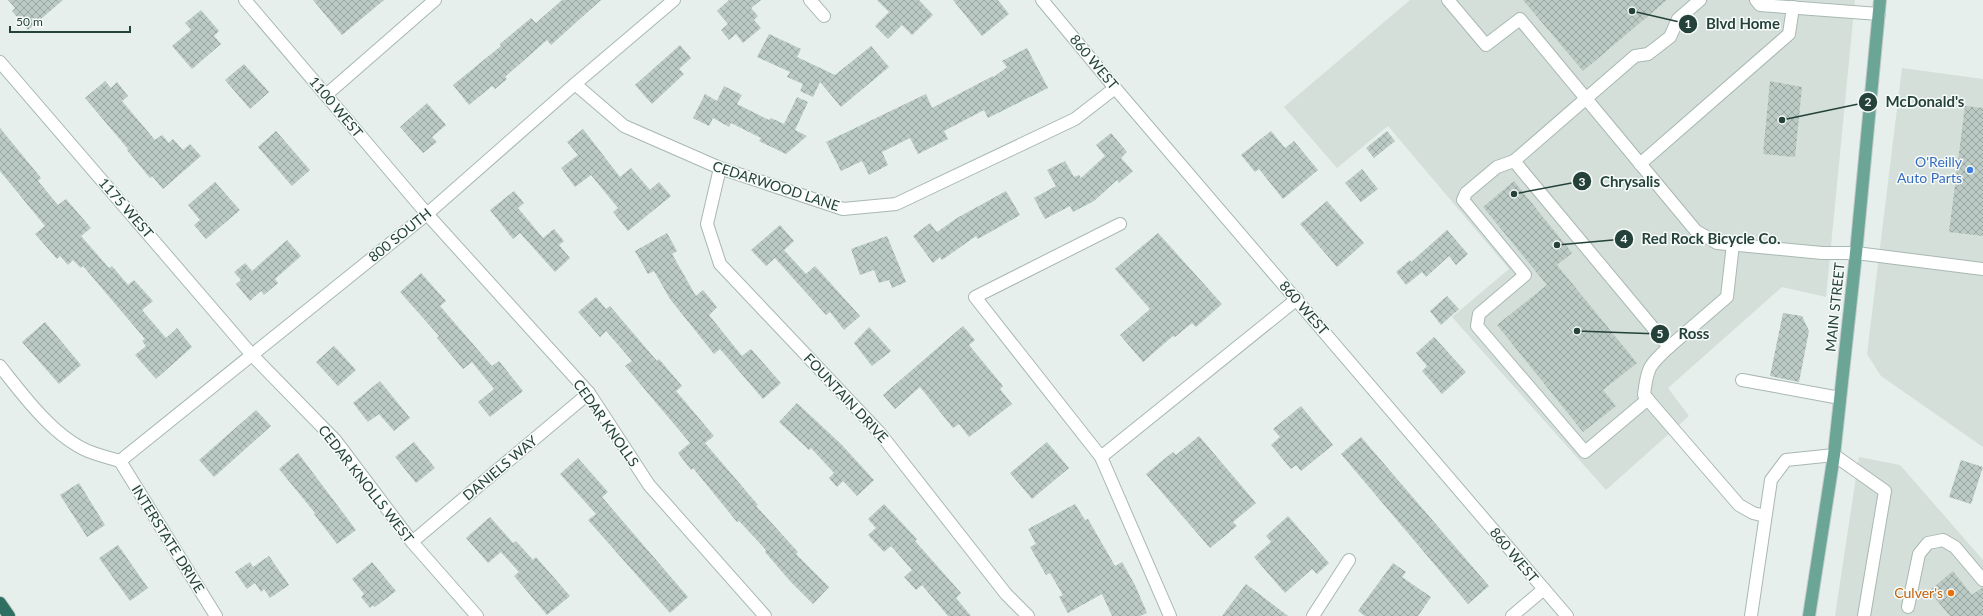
<svg xmlns="http://www.w3.org/2000/svg" width="1983" height="616" viewBox="0 0 1983 616" font-family="Lato,sans-serif">
	<style>
		.built { fill: #d4dfda }
		.building { fill: url(#building-cross-hatch) }
		.lines { fill: none; stroke-linecap: round; stroke-linejoin: round }
		.minor-casing { stroke: #a8b8b2; stroke-width: 14 }
		.major-casing { stroke: #c2cac8; stroke-width: 14 }
		.highway-casing { stroke: #c2cac8; stroke-width: 14 }
		.minor { stroke: #fff; stroke-width: 12 }
		.major { stroke: #6aa596; stroke-width: 12 }
		.highway { stroke: #2f6f62; stroke-width: 12 }
		.shop-dot { fill: #3f7fe0; stroke: #f7fbf9; stroke-width: 1.5 }
		.food-dot { fill: #e8710a; stroke: #f7fbf9; stroke-width: 1.5 }
		.labels { text-anchor: middle; stroke-width: 3; stroke-linejoin: round; paint-order: stroke }
		.street-label { font-size: 14px; fill: #24423a; stroke: #f7fbf9 }
		.shop-label { font-size: 14px; fill: #366cbe; stroke: #f7fbf9; text-anchor: end }
		.food-label { font-size: 14px; fill: #c56008; stroke: #f7fbf9; text-anchor: end }
		.leader { fill: none; stroke: #24423a; stroke-width: 1.5 }
		.callout-dot { fill: #24423a; stroke: #f7fbf9; stroke-width: 1.5 }
		.mark-label { font-size: 12px; text-anchor: middle; font-weight: bold; fill: #fff }
		.callout-label { font-size: 15px; text-anchor: middle; font-weight: bold; fill: #24423a; stroke: #f7fbf9; stroke-width: 3; stroke-linejoin: round; paint-order: stroke }
	</style>
	<defs>
		<pattern id="building-cross-hatch" width="8" height="8" patternUnits="userSpaceOnUse"><rect width="8" height="8" fill="#bbcac4"/><path d="M0 0l8 8M0 8l8-8" fill="none" stroke="#98a6a0"/></pattern>
	</defs>
	<rect width="100%" height="100%" fill="#e6efeb"/>
	<g class="built">
		<path d="M 1410,0 L 1855,0 L 1826,297 L 1782,287 L 1668,388 L 1689,416 L 1606,490 L 1452,317 L 1509,269 L 1388,126 L 1337,168 L 1284,107 Z"/>
		<path d="M 1902,68 L 1983,79 L 1983,447 L 1881,376 L 1867,354 Z"/>
		<path d="M 1859,457 L 1900,465 L 1983,560 L 1983,616 L 1835,616 Z"/>
	</g>
	<g class="building">
		<path d="M 8,0 L 63,0 L 28,30 L 12,11 L 15,8 Z"/>
		<path d="M 313,0 L 384,0 L 342,35 Z"/>
		<path d="M 562,0 L 601,0 L 551,45 L 547,40 L 505,77 L 507,79 L 495,89 L 492,86 L 469,105 L 453,85 L 501,46 L 500,44 L 531,18 L 536,23 Z"/>
		<path d="M 729,0 L 761,0 L 751,8 L 758,16 L 754,20 L 761,28 L 743,43 L 736,34 L 729,40 L 721,30 L 728,24 L 717,11 Z"/>
		<path d="M 877,0 L 919,0 L 933,15 L 912,35 L 902,25 L 888,39 L 875,26 L 889,12 Z"/>
		<path d="M 953,0 L 998,0 L 1009,14 L 982,36 Z"/>
		<path d="M 1523,0 L 1667,0 L 1583,71 Z"/>
		<path d="M 201,10 L 219,31 L 214,36 L 221,44 L 192,69 L 172,46 L 191,30 L 185,23 Z"/>
		<path d="M 769,34 L 801,49 L 797,57 L 835,75 L 871,46 L 889,67 L 841,107 L 820,82 L 813,97 L 800,91 L 803,84 L 787,77 L 790,72 L 757,57 Z"/>
		<path d="M 680,45 L 691,58 L 679,69 L 684,74 L 652,104 L 635,85 Z"/>
		<path d="M 1027,48 L 1048,88 L 988,118 L 984,110 L 944,131 L 948,139 L 918,154 L 910,138 L 882,152 L 888,165 L 869,175 L 862,161 L 841,171 L 826,142 L 926,94 L 932,108 L 993,76 L 994,77 L 1007,67 L 1002,61 Z"/>
		<path d="M 244,64 L 269,92 L 250,109 L 225,80 Z"/>
		<path d="M 105,81 L 111,88 L 117,82 L 128,96 L 122,101 L 155,140 L 162,135 L 169,143 L 173,139 L 183,150 L 190,144 L 201,156 L 163,189 L 152,176 L 150,178 L 127,150 L 128,149 L 85,98 Z"/>
		<path d="M 1770,81 L 1802,87 L 1795,157 L 1763,154 Z"/>
		<path d="M 724,86 L 742,95 L 737,104 L 769,120 L 771,118 L 784,124 L 797,97 L 808,102 L 795,130 L 807,136 L 786,154 L 759,141 L 761,138 L 731,123 L 729,127 L 713,118 L 709,126 L 693,118 L 705,94 L 717,101 Z"/>
		<path d="M 427,103 L 446,125 L 432,137 L 437,142 L 423,153 L 400,127 Z"/>
		<path d="M 1965,106 L 1983,108 L 1983,236 L 1949,232 Z"/>
		<path d="M 0,128 L 41,178 L 38,181 L 58,205 L 66,199 L 91,228 L 81,236 L 109,268 L 112,266 L 128,285 L 134,280 L 153,301 L 142,310 L 166,338 L 177,328 L 192,347 L 156,379 L 135,355 L 146,346 L 142,341 L 145,339 L 83,266 L 81,268 L 73,260 L 68,265 L 60,256 L 57,259 L 35,234 L 45,226 L 0,171 Z"/>
		<path d="M 583,129 L 620,177 L 631,168 L 650,190 L 659,182 L 671,196 L 628,231 L 613,212 L 618,208 L 591,175 L 575,187 L 561,168 L 578,155 L 567,142 Z"/>
		<path d="M 276,131 L 310,170 L 292,186 L 258,147 Z"/>
		<path d="M 1271,131 L 1285,148 L 1294,141 L 1318,170 L 1283,199 L 1259,169 L 1255,172 L 1241,155 Z"/>
		<path d="M 1387,131 L 1395,141 L 1374,158 L 1366,148 Z"/>
		<path d="M 1111,133 L 1127,152 L 1121,158 L 1133,171 L 1119,183 L 1117,180 L 1094,201 L 1073,212 L 1070,206 L 1045,219 L 1034,198 L 1056,186 L 1047,170 L 1065,161 L 1074,177 L 1079,175 L 1081,178 L 1105,156 L 1096,145 Z"/>
		<path d="M 1362,169 L 1378,189 L 1361,202 L 1345,183 Z"/>
		<path d="M 1514,181 L 1572,253 L 1557,265 L 1637,363 L 1603,390 L 1616,406 L 1583,432 L 1497,325 L 1547,285 L 1483,207 Z"/>
		<path d="M 215,182 L 240,210 L 206,239 L 194,225 L 200,220 L 188,205 Z"/>
		<path d="M 514,191 L 524,203 L 518,208 L 543,238 L 554,229 L 564,241 L 559,245 L 570,258 L 555,272 L 520,233 L 513,239 L 490,210 Z"/>
		<path d="M 1006,191 L 1020,215 L 978,239 L 976,236 L 942,260 L 940,257 L 933,263 L 913,236 L 930,223 L 937,232 L 957,218 Z"/>
		<path d="M 1327,201 L 1364,243 L 1337,267 L 1300,224 Z"/>
		<path d="M 780,225 L 794,241 L 784,250 L 806,274 L 815,266 L 860,316 L 844,330 L 830,312 L 826,315 L 775,258 L 766,266 L 751,250 Z"/>
		<path d="M 1447,230 L 1468,254 L 1456,265 L 1449,256 L 1426,277 L 1422,272 L 1406,285 L 1396,272 L 1410,260 L 1411,262 Z"/>
		<path d="M 667,233 L 677,251 L 672,254 L 696,296 L 703,290 L 717,307 L 709,315 L 742,356 L 751,349 L 781,383 L 763,399 L 720,349 L 714,354 L 670,299 L 654,271 L 648,274 L 635,251 Z"/>
		<path d="M 1158,233 L 1222,304 L 1196,327 L 1192,323 L 1175,337 L 1173,336 L 1143,362 L 1120,335 L 1150,309 L 1115,269 Z"/>
		<path d="M 887,236 L 906,282 L 892,288 L 889,280 L 879,283 L 874,270 L 860,275 L 851,249 Z"/>
		<path d="M 287,240 L 301,256 L 275,279 L 278,283 L 264,295 L 261,291 L 250,301 L 236,284 L 241,280 L 234,272 L 245,263 L 252,271 Z"/>
		<path d="M 421,273 L 446,301 L 440,306 L 492,366 L 499,361 L 523,391 L 490,417 L 478,402 L 494,389 L 472,362 L 463,369 L 437,338 L 439,336 L 400,292 Z"/>
		<path d="M 1447,296 L 1459,309 L 1441,325 L 1430,311 Z"/>
		<path d="M 596,297 L 606,309 L 610,306 L 657,361 L 659,359 L 682,386 L 676,391 L 714,436 L 705,443 L 758,505 L 756,506 L 798,552 L 796,554 L 829,587 L 813,604 L 790,581 L 765,552 L 766,550 L 739,521 L 737,522 L 693,468 L 691,470 L 678,453 L 690,443 L 625,366 L 632,361 L 606,331 L 600,337 L 578,312 Z"/>
		<path d="M 1783,313 L 1802,316 L 1809,331 L 1799,382 L 1770,376 Z"/>
		<path d="M 45,322 L 81,365 L 59,384 L 22,342 Z"/>
		<path d="M 963,326 L 975,340 L 969,345 L 1003,386 L 1000,389 L 1012,404 L 969,437 L 959,424 L 953,428 L 920,387 L 895,409 L 883,395 Z"/>
		<path d="M 869,327 L 891,351 L 872,366 L 854,343 Z"/>
		<path d="M 1434,337 L 1466,372 L 1442,394 L 1422,371 L 1427,366 L 1416,353 Z"/>
		<path d="M 334,346 L 356,370 L 338,386 L 316,362 Z"/>
		<path d="M 380,381 L 410,418 L 394,431 L 379,414 L 368,422 L 353,403 Z"/>
		<path d="M 797,403 L 841,444 L 874,480 L 857,496 L 843,481 L 837,487 L 829,478 L 834,473 L 811,448 L 809,450 L 779,422 Z"/>
		<path d="M 1301,406 L 1333,445 L 1301,471 L 1296,465 L 1291,469 L 1271,445 L 1280,437 L 1273,429 Z"/>
		<path d="M 256,410 L 271,426 L 214,477 L 199,460 Z"/>
		<path d="M 1199,436 L 1256,503 L 1233,522 L 1237,526 L 1210,548 L 1146,474 L 1173,452 L 1176,455 Z"/>
		<path d="M 1361,437 L 1489,586 L 1468,604 L 1341,454 Z"/>
		<path d="M 414,442 L 435,468 L 416,483 L 395,457 Z"/>
		<path d="M 1047,442 L 1069,468 L 1032,499 L 1010,473 Z"/>
		<path d="M 298,453 L 356,530 L 337,544 L 314,514 L 315,513 L 279,469 Z"/>
		<path d="M 578,458 L 608,492 L 602,497 L 688,597 L 670,613 L 588,520 L 596,514 L 560,474 Z"/>
		<path d="M 1961,460 L 1983,467 L 1971,504 L 1949,497 Z"/>
		<path d="M 79,483 L 105,525 L 87,537 L 60,495 Z"/>
		<path d="M 884,504 L 917,539 L 915,541 L 961,593 L 956,598 L 971,616 L 948,616 L 922,585 L 916,590 L 904,577 L 912,570 L 891,546 L 884,552 L 868,535 L 876,528 L 868,519 Z"/>
		<path d="M 1075,504 L 1085,520 L 1088,519 L 1115,566 L 1122,562 L 1135,585 L 1147,613 L 1140,616 L 1112,616 L 1102,594 L 1068,613 L 1059,597 L 1063,595 L 1050,573 L 1046,575 L 1030,547 L 1036,544 L 1028,529 Z"/>
		<path d="M 1288,516 L 1329,563 L 1317,574 L 1312,569 L 1285,593 L 1254,557 L 1271,542 L 1266,536 Z"/>
		<path d="M 490,517 L 513,543 L 516,541 L 533,560 L 536,557 L 570,596 L 547,615 L 514,576 L 519,572 L 501,552 L 488,563 L 466,538 Z"/>
		<path d="M 118,545 L 148,588 L 130,601 L 99,558 Z"/>
		<path d="M 269,556 L 289,585 L 270,598 L 264,589 L 261,592 L 255,583 L 247,589 L 235,572 L 250,562 L 253,567 Z"/>
		<path d="M 372,562 L 396,591 L 375,607 L 373,605 L 370,608 L 361,597 L 364,594 L 352,579 Z"/>
		<path d="M 1393,563 L 1406,572 L 1402,577 L 1431,597 L 1418,616 L 1365,616 L 1358,611 Z"/>
		<path d="M 1953,571 L 1972,595 L 1983,587 L 1983,616 L 1950,616 L 1929,591 Z"/>
		<path d="M 1246,584 L 1271,603 L 1288,616 L 1222,616 Z"/>
	</g>
	<g class="lines">
		<defs>
			<g id="minor">
				<path d="M 245,0 L 427,214 L 589,393 L 649,485 L 765,616"/>
				<path d="M 810,0 L 824,16"/>
				<path d="M 1042,0 L 1115,88 L 1567,616"/>
				<path d="M 1448,0 L 1486,45 L 1520,19 L 1696,231 L 1717,243 L 1822,253 L 1856,253 L 1983,269"/>
				<path d="M 1700,0 L 1678,19 L 1670,37 L 1648,54 L 1635,56 L 1514,161 L 1669,347 C 1649,365 1647,368 1644,395 L 1739,505 L 1753,513 L 1765,516"/>
				<path d="M 1756,0 L 1760,5 L 1879,14"/>
				<path d="M 0,62 L 252,355 L 336,441 L 412,542 L 477,616"/>
				<path d="M 575,84 L 624,126 L 720,168 L 843,209 L 896,204 L 1075,119 L 1115,88"/>
				<path d="M 326,95 L 435,0"/>
				<path d="M 1514,161 L 1497,167 L 1466,193 L 1463,200 L 1525,275 L 1479,314 L 1477,326 L 1585,452 L 1648,399"/>
				<path d="M 1640,164 L 1789,34 L 1793,7"/>
				<path d="M 720,168 L 707,224 L 720,264 L 879,432 L 1006,594 L 1028,616"/>
				<path d="M 1120,224 L 975,297 L 1101,457 L 1170,616"/>
				<path d="M 1669,347 L 1727,297 L 1733,244"/>
				<path d="M 0,366 C 23,395 53,436 88,451 C 98,455 109,458 120,461"/>
				<path d="M 1742,380 L 1840,398"/>
				<path d="M 1101,457 L 1297,299"/>
				<path d="M 120,461 L 427,214 L 575,84 L 674,0"/>
				<path d="M 120,461 L 216,616"/>
				<path d="M 412,542 L 589,393"/>
				<path d="M 1908,607 L 1919,554 L 1928,543 L 1943,540 L 1955,547 L 1983,580"/>
				<path d="M 1313,616 L 1349,560"/>
				<path d="M 1512,616 L 1544,589"/>
				<path d="M 1751,616 L 1771,480 L 1786,460 L 1834,455 L 1885,491 L 1864,616"/>
			</g>
			<path id="major" d="M 1809,616 L 1834,455 L 1856,253 L 1880,0"/>
			<path id="highway" d="M 0,603 L 9,616"/>
		</defs>
		<use href="#minor" class="minor-casing"/>
		<use href="#major" class="major-casing"/>
		<use href="#highway" class="highway-casing"/>
		<use href="#minor" class="minor"/>
		<use href="#major" class="major"/>
		<use href="#highway" class="highway"/>
	</g>
	<circle class="shop-dot" cx="1970" cy="170" r="4"/>
	<circle class="food-dot" cx="1951" cy="593" r="4"/>
	<g class="labels">
		<g class="street-label">
			<text transform="translate(1094 62) rotate(50)" y="5">860 WEST</text>
			<text transform="translate(336 107) rotate(50)" y="5">1100 WEST</text>
			<text transform="translate(776 186) rotate(18)" y="5">CEDARWOOD LANE</text>
			<text transform="translate(126 208) rotate(49)" y="5">1175 WEST</text>
			<text transform="translate(400 235) rotate(-39)" y="5">800 SOUTH</text>
			<text transform="translate(1835 307) rotate(-84)" y="5">MAIN STREET</text>
			<text transform="translate(1304 308) rotate(49)" y="5">860 WEST</text>
			<text transform="translate(846 398) rotate(47)" y="5">FOUNTAIN DRIVE</text>
			<text transform="translate(606 423) rotate(55)" y="5">CEDAR KNOLLS</text>
			<text transform="translate(500 468) rotate(-40)" y="5">DANIELS WAY</text>
			<text transform="translate(366 484) rotate(52)" y="5">CEDAR KNOLLS WEST</text>
			<text transform="translate(168 539) rotate(58)" y="5">INTERSTATE DRIVE</text>
			<text transform="translate(1514 555) rotate(50)" y="5">860 WEST</text>
		</g>
		<g class="shop-label">
			<text x="1962" y="167">O'Reilly<tspan x="1962" dy="16">Auto Parts</tspan></text>
		</g>
		<g class="food-label">
			<text x="1943" y="598">Culver's</text>
		</g>
	</g>
	<path class="leader" d="M1632 11L1688 24M1782 120L1868 102M1514 194L1582 181M1557 245L1624 239M1577 331L1660 334"/>
	<g class="callout-dot">
		<circle cx="1632" cy="11" r="4"/>
		<circle cx="1782" cy="120" r="4"/>
		<circle cx="1514" cy="194" r="4"/>
		<circle cx="1557" cy="245" r="4"/>
		<circle cx="1577" cy="331" r="4"/>
		<circle cx="1688" cy="24" r="10"/>
		<circle cx="1868" cy="102" r="10"/>
		<circle cx="1582" cy="181" r="10"/>
		<circle cx="1624" cy="239" r="10"/>
		<circle cx="1660" cy="334" r="10"/>
	</g>
	<g class="mark-label">
		<text x="1688" y="28">1</text>
		<text x="1868" y="106">2</text>
		<text x="1582" y="186">3</text>
		<text x="1624" y="243">4</text>
		<text x="1660" y="338">5</text>
	</g>
	<g class="callout-label">
		<text x="1743" y="29">Blvd Home</text>
		<text x="1925" y="107">McDonald's</text>
		<text x="1630" y="187">Chrysalis</text>
		<text x="1711" y="244">Red Rock Bicycle Co.</text>
		<text x="1694" y="339">Ross</text>
	</g>
	<path d="M10 26v6h120v-6" fill="none" stroke="#24423a" stroke-width="2"/>
	<text x="16" y="26" font-size="12" fill="#24423a" stroke="#f7fbf9" stroke-width="3" paint-order="stroke">50 m</text>
</svg>
